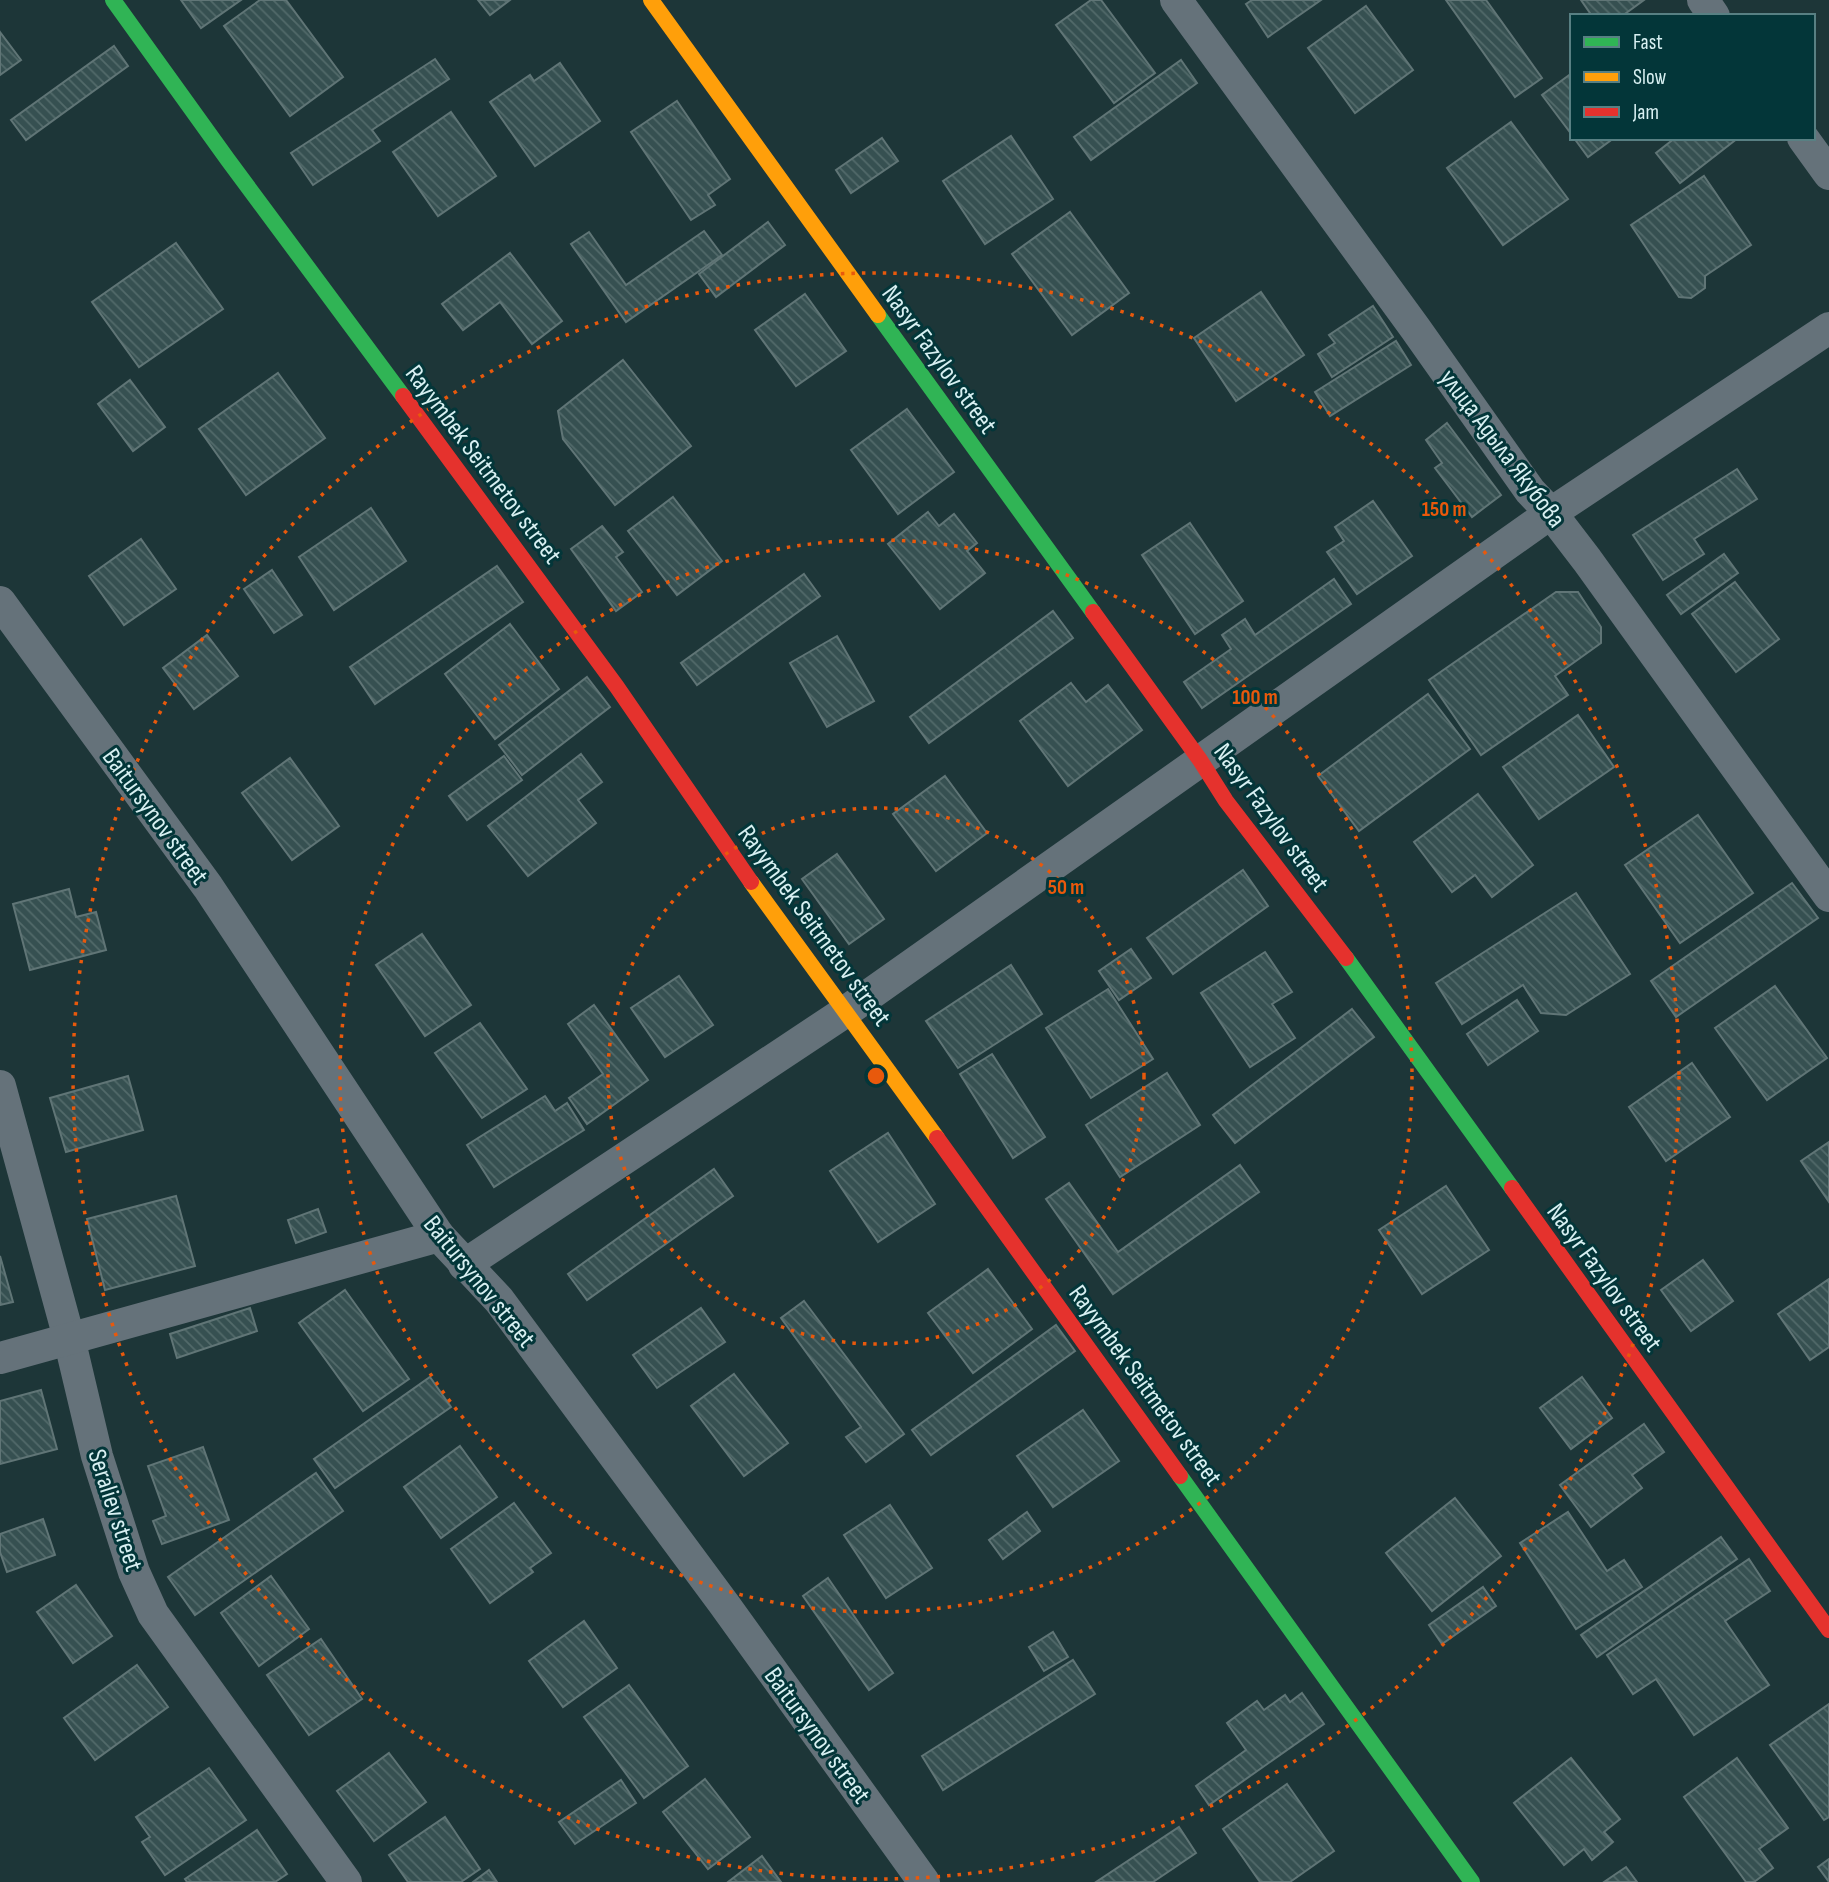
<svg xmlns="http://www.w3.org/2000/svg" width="1829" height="1882" viewBox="0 0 1829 1882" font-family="'Sofia Sans Condensed',sans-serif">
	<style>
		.building { fill: url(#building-back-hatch); stroke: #607576; stroke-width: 2 }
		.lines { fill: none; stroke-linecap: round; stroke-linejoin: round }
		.street { stroke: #65727a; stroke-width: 32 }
		.fast { stroke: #30b455; stroke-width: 16 }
		.slow { stroke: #ff9f0a; stroke-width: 16 }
		.jam { stroke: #e5322d; stroke-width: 16 }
		.ring { fill: none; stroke: #e8590c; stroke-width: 3.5; stroke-dasharray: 3.5 7 }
		.labels { text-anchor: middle; stroke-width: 6; stroke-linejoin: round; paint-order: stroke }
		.street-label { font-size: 26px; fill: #d8f0f2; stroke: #033639 }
		.centre { fill: #e8590c; stroke: #033639; stroke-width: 3.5 }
		.ring-label { font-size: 21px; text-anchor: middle; font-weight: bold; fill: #e8590c; stroke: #033639; stroke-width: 6; stroke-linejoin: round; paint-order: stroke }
	</style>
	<defs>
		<pattern id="building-back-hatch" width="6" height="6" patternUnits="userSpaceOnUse" patternTransform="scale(1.75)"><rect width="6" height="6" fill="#365051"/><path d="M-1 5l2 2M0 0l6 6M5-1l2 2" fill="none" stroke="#526a6a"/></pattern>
	</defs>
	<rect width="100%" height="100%" fill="#1d3638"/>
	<g class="building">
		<path d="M 181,0 L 241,0 L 201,28 Z"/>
		<path d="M 260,0 L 286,0 L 343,77 L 290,116 L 224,26 Z"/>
		<path d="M 478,0 L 510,0 L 490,15 Z"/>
		<path d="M 1091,0 L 1101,0 L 1155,73 L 1114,103 L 1056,25 Z"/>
		<path d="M 1252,0 L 1321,0 L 1268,37 L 1246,4 Z"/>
		<path d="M 1446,0 L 1486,0 L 1542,78 L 1515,97 Z"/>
		<path d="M 1581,0 L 1644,0 L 1622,16 L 1592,16 Z"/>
		<path d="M 1366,6 L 1413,70 L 1355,113 L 1308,48 Z"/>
		<path d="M 0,32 L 21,60 L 0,75 Z"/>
		<path d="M 114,46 L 128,66 L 26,140 L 11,120 Z"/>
		<path d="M 435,59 L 449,79 L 372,130 L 380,141 L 313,185 L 291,153 Z"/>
		<path d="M 1181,60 L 1197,83 L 1091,160 L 1074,137 Z"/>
		<path d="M 560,63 L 600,121 L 535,166 L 490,102 L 530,75 L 534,81 Z"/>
		<path d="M 1572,73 L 1572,135 L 1542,95 Z"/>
		<path d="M 677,101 L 730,179 L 708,195 L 715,205 L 691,220 L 631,132 Z"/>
		<path d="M 451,112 L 496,176 L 438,216 L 393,152 Z"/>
		<path d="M 1511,122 L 1568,199 L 1503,245 L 1447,168 Z"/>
		<path d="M 1011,136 L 1053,199 L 985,244 L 943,181 Z"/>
		<path d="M 882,138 L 898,161 L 851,193 L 836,170 Z"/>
		<path d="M 1574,138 L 1614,138 L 1588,157 Z"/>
		<path d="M 1675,138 L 1738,138 L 1680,183 L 1656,153 Z"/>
		<path d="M 1704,176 L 1751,245 L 1705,276 L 1705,288 L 1691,298 L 1679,297 L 1631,225 Z"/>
		<path d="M 1070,212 L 1129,293 L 1072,335 L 1012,254 Z"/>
		<path d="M 768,222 L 785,245 L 716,297 L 699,274 Z"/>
		<path d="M 704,231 L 722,255 L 626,322 L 571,244 L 589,232 L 626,285 Z"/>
		<path d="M 176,243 L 223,309 L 139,367 L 92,302 Z"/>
		<path d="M 510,253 L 562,321 L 532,344 L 500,302 L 463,330 L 442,304 Z"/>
		<path d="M 1261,292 L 1304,355 L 1236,401 L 1194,338 Z"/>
		<path d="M 805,294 L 846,351 L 796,386 L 755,330 Z"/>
		<path d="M 1373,306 L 1393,337 L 1332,377 L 1318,354 L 1335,343 L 1329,335 Z"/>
		<path d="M 1396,341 L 1411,365 L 1330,416 L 1315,392 Z"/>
		<path d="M 623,360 L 691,446 L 615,505 L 563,439 L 558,411 Z"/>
		<path d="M 278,373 L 325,438 L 246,495 L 199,429 Z"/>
		<path d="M 130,380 L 165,427 L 133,451 L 98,404 Z"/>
		<path d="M 907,409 L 954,472 L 898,514 L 851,450 Z"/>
		<path d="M 1447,423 L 1501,495 L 1472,517 L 1435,468 L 1442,463 L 1426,440 Z"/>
		<path d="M 1737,469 L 1757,499 L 1694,539 L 1704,554 L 1663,580 L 1633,535 Z"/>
		<path d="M 673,497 L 722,561 L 677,595 L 628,531 Z"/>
		<path d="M 1373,501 L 1412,556 L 1357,594 L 1327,552 L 1344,541 L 1335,527 Z"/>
		<path d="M 371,508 L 406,561 L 334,610 L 299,557 Z"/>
		<path d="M 928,512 L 939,526 L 954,514 L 977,543 L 967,551 L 985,573 L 940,609 L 888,544 Z"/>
		<path d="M 1190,523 L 1243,601 L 1195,634 L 1142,555 Z"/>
		<path d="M 602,526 L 623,552 L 616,557 L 642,592 L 616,611 L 571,549 Z"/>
		<path d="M 141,539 L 176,589 L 124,625 L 89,576 Z"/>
		<path d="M 1724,554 L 1738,573 L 1681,614 L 1667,595 Z"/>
		<path d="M 497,566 L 523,602 L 375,704 L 350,667 Z"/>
		<path d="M 272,570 L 302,615 L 274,633 L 244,589 Z"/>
		<path d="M 804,574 L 820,596 L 697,685 L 681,663 Z"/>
		<path d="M 1334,579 L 1351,604 L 1202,708 L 1184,682 L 1231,649 L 1222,635 L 1245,619 L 1255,635 Z"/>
		<path d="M 1735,582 L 1779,639 L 1736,672 L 1692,614 Z"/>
		<path d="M 1556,592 L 1578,592 L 1601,627 L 1601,643 L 1555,676 L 1568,695 L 1481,755 L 1429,680 Z"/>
		<path d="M 1053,611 L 1073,638 L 929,743 L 910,717 Z"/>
		<path d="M 510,624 L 559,689 L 495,739 L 445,674 Z"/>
		<path d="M 207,635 L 238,676 L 194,709 L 163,668 Z"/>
		<path d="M 837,636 L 874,701 L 827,727 L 790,663 Z"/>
		<path d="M 587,677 L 610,707 L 522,775 L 499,745 Z"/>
		<path d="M 1071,683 L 1086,702 L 1108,685 L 1142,730 L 1068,786 L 1020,721 Z"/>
		<path d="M 1428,694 L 1470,749 L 1359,831 L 1318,776 Z"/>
		<path d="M 1578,715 L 1614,767 L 1539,819 L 1503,767 Z"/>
		<path d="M 581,754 L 602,782 L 578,800 L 596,823 L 528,876 L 488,826 Z"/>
		<path d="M 504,756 L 522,780 L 467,820 L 449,796 Z"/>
		<path d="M 290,758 L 339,826 L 292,860 L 242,793 Z"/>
		<path d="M 945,776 L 987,833 L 936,871 L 893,814 Z"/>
		<path d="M 1478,794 L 1533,865 L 1492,897 L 1475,875 L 1452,892 L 1414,842 Z"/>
		<path d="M 1698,815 L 1753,893 L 1680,943 L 1625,865 Z"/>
		<path d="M 837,854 L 884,919 L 849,944 L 802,879 Z"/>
		<path d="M 1243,870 L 1268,906 L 1173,974 L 1147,938 Z"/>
		<path d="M 1792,883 L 1818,918 L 1676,1017 L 1651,981 Z"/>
		<path d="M 69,889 L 76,917 L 96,912 L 106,950 L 30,970 L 13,904 Z"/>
		<path d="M 1576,893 L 1630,974 L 1566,1015 L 1541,1013 L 1523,985 L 1462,1024 L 1436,983 Z"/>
		<path d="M 422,934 L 471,1005 L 425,1036 L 376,965 Z"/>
		<path d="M 1131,949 L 1151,978 L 1119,1000 L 1099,971 Z"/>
		<path d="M 1265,952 L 1292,992 L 1272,1004 L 1295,1038 L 1250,1067 L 1201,993 Z"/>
		<path d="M 1011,965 L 1042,1014 L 958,1068 L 926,1021 Z"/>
		<path d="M 679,976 L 713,1025 L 665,1057 L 631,1008 Z"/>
		<path d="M 1775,986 L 1827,1058 L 1767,1100 L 1715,1028 Z"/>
		<path d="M 1108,989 L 1153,1059 L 1091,1098 L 1046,1028 Z"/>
		<path d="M 1517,1000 L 1538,1031 L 1488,1065 L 1467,1034 Z"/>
		<path d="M 594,1005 L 648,1080 L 587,1124 L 569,1098 L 603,1074 L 568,1024 Z"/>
		<path d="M 1352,1009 L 1374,1037 L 1235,1143 L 1213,1115 Z"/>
		<path d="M 480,1023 L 527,1089 L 482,1118 L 435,1053 Z"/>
		<path d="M 992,1054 L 1045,1137 L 1013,1158 L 960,1074 Z"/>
		<path d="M 1692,1063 L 1730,1117 L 1666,1161 L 1629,1107 Z"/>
		<path d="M 1167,1073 L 1200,1125 L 1120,1177 L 1086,1125 Z"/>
		<path d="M 128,1076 L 143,1130 L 66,1152 L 50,1098 Z"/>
		<path d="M 545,1096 L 555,1111 L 567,1103 L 584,1130 L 494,1187 L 467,1145 Z"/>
		<path d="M 888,1133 L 935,1204 L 878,1242 L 830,1171 Z"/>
		<path d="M 1829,1142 L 1829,1202 L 1801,1161 Z"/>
		<path d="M 1240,1165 L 1259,1192 L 1113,1294 L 1046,1199 L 1069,1183 L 1118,1252 Z"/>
		<path d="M 714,1169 L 733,1196 L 587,1300 L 568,1274 Z"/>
		<path d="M 1446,1186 L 1489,1250 L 1422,1294 L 1379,1230 Z"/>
		<path d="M 176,1196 L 195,1266 L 105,1290 L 87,1219 Z"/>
		<path d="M 318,1209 L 326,1232 L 296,1243 L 288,1220 Z"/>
		<path d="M 0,1256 L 13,1302 L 0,1305 Z"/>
		<path d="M 1703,1260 L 1733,1301 L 1691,1331 L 1661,1290 Z"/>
		<path d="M 988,1269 L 1032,1329 L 973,1373 L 928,1313 Z"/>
		<path d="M 1829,1279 L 1829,1347 L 1810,1360 L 1778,1314 Z"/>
		<path d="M 345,1290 L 409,1379 L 363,1411 L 299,1323 Z"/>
		<path d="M 804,1301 L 904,1434 L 866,1462 L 846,1437 L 861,1427 L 781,1318 Z"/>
		<path d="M 250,1308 L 257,1331 L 177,1358 L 170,1334 Z"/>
		<path d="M 701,1308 L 725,1342 L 657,1388 L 633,1355 Z"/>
		<path d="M 1056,1325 L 1075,1351 L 931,1455 L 912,1430 Z"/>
		<path d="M 734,1374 L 788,1443 L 744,1476 L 691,1406 Z"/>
		<path d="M 430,1377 L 451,1407 L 335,1488 L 314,1459 Z"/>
		<path d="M 1582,1377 L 1612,1418 L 1571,1449 L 1540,1408 Z"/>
		<path d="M 41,1390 L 57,1449 L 0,1464 L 0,1401 Z"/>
		<path d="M 1083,1410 L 1119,1461 L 1053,1507 L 1017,1456 Z"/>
		<path d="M 1644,1424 L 1664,1452 L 1632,1475 L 1642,1488 L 1591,1527 L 1560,1485 Z"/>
		<path d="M 460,1446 L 497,1497 L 441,1538 L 404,1487 Z"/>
		<path d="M 203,1447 L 229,1520 L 162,1544 L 153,1521 L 166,1516 L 148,1466 Z"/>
		<path d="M 316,1473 L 343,1511 L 195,1615 L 168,1577 Z"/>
		<path d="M 1455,1498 L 1501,1556 L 1432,1611 L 1386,1553 Z"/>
		<path d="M 514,1503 L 551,1553 L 530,1568 L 533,1572 L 490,1603 L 451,1549 Z"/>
		<path d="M 890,1505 L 932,1568 L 886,1598 L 844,1535 Z"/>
		<path d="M 1027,1512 L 1040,1531 L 1003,1559 L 989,1540 Z"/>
		<path d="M 1568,1512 L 1607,1571 L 1624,1560 L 1642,1587 L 1576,1629 L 1520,1543 Z"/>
		<path d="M 43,1519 L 55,1555 L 7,1572 L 0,1552 L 0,1534 Z"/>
		<path d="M 1721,1537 L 1737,1559 L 1597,1657 L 1581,1635 Z"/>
		<path d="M 1749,1559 L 1770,1591 L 1725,1621 L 1769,1685 L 1694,1735 L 1656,1679 L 1633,1694 L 1607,1655 Z"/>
		<path d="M 271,1576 L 309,1629 L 259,1666 L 221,1613 Z"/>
		<path d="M 828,1578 L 893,1673 L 869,1690 L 803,1596 Z"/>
		<path d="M 76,1585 L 112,1636 L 73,1663 L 37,1612 Z"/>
		<path d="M 1483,1587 L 1496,1606 L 1442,1644 L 1429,1625 Z"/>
		<path d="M 584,1621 L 617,1668 L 563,1707 L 529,1661 Z"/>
		<path d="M 1053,1632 L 1068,1657 L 1044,1671 L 1029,1647 Z"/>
		<path d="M 321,1639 L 362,1699 L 309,1735 L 267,1675 Z"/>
		<path d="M 1073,1660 L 1095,1694 L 943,1790 L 922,1756 Z"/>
		<path d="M 137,1665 L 168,1707 L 95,1760 L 64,1718 Z"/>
		<path d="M 629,1685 L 688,1766 L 644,1798 L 584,1717 Z"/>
		<path d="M 1302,1693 L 1324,1724 L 1209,1805 L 1196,1786 L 1246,1750 L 1227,1723 L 1257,1701 L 1264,1710 L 1285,1695 L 1290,1702 Z"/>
		<path d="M 1829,1704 L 1829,1817 L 1824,1820 L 1770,1745 Z"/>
		<path d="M 389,1753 L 426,1802 L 374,1841 L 337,1791 Z"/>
		<path d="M 1571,1758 L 1620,1819 L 1604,1832 L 1613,1842 L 1592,1860 L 1584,1849 L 1564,1865 L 1514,1803 Z"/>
		<path d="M 1737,1758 L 1788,1828 L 1759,1849 L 1773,1868 L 1754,1882 L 1746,1882 L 1684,1797 Z"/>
		<path d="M 209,1768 L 246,1820 L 165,1875 L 142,1842 L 150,1837 L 136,1817 Z"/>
		<path d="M 705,1779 L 750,1837 L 708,1869 L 663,1812 Z"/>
		<path d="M 621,1780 L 636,1803 L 575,1844 L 559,1822 Z"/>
		<path d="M 1287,1784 L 1334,1851 L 1290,1882 L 1260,1882 L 1223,1829 Z"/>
		<path d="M 445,1817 L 480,1869 L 461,1882 L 408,1882 L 389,1855 Z"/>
		<path d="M 1179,1827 L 1196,1853 L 1153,1882 L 1096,1882 Z"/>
		<path d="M 257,1830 L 287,1874 L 275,1882 L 187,1882 L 185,1879 Z"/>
		<path d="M 762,1856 L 781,1882 L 728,1882 Z"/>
		<path d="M 1829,1859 L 1829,1882 L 1818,1867 Z"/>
		<path d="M 1626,1867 L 1637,1882 L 1604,1882 Z"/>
		<path d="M 489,1870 L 497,1882 L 473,1882 Z"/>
	</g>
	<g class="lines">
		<g class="street">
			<path d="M 1176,0 L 1415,328 L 1530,491 L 1551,513 L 1587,560 L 1829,896"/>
			<path d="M 1703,0 L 1714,16"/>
			<path d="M 1803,138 L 1829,174"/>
			<path d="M 0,602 L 208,887 L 439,1236 L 499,1300 L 724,1604 L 924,1882"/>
			<path d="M 0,1086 L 69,1338 L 97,1456 L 134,1572 L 153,1614 L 346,1882"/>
			<path d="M 464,1265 L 845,1012 L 1551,513 L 1829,328"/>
			<path d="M 0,1358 L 439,1236"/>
		</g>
		<g class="fast">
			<path d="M 113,0 L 228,160 L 403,396"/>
			<path d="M 878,315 L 1093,612"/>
			<path d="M 1346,958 L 1512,1188"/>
			<path d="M 1180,1476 L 1472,1882"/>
		</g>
		<g class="slow">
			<path d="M 651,0 L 878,315"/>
			<path d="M 751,882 L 937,1138"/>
		</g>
		<g class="jam">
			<path d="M 403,396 L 617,687 L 751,882"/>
			<path d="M 1093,612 L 1200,760 L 1226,801 L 1346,958"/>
			<path d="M 937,1138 L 1180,1476"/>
			<path d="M 1512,1188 L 1829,1630"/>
		</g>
	</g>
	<g class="ring">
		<circle cx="876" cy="1076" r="268"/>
		<circle cx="876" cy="1076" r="536"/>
		<circle cx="876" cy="1076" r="803"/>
	</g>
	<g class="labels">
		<g class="street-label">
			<text transform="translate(940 359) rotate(54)" y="9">Nasyr Fazylov street</text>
			<text transform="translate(1503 448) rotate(53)" y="9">улица Адыла Якубова</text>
			<text transform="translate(484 464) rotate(53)" y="9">Rayymbek Seitmetov street</text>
			<text transform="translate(156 816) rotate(54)" y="9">Baitursynov street</text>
			<text transform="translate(1272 817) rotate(54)" y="9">Nasyr Fazylov street</text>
			<text transform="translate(815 925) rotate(54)" y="9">Rayymbek Seitmetov street</text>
			<text transform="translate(1605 1277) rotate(54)" y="9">Nasyr Fazylov street</text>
			<text transform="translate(480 1281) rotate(51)" y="9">Baitursynov street</text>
			<text transform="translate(1146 1385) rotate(54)" y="9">Rayymbek Seitmetov street</text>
			<text transform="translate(116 1510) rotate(72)" y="9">Seraliev street</text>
			<text transform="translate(818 1735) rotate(54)" y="9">Baitursynov street</text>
		</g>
	</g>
	<circle cx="876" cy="1076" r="10" class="centre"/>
	<g class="ring-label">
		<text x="1444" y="516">150 m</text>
		<text x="1255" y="704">100 m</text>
		<text x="1066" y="894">50 m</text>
	</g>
	<rect x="1570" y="14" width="245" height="126" fill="#033639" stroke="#588083" stroke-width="2"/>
	<rect x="1584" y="37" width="35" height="10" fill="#30b455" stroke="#588083" stroke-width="2"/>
	<text x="1633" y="49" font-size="21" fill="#d8f0f2">Fast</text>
	<rect x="1584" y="72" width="35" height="10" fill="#ff9f0a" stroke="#588083" stroke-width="2"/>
	<text x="1633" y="84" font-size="21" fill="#d8f0f2">Slow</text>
	<rect x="1584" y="107" width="35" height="10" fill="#e5322d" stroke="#588083" stroke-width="2"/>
	<text x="1633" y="119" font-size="21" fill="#d8f0f2">Jam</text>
</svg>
